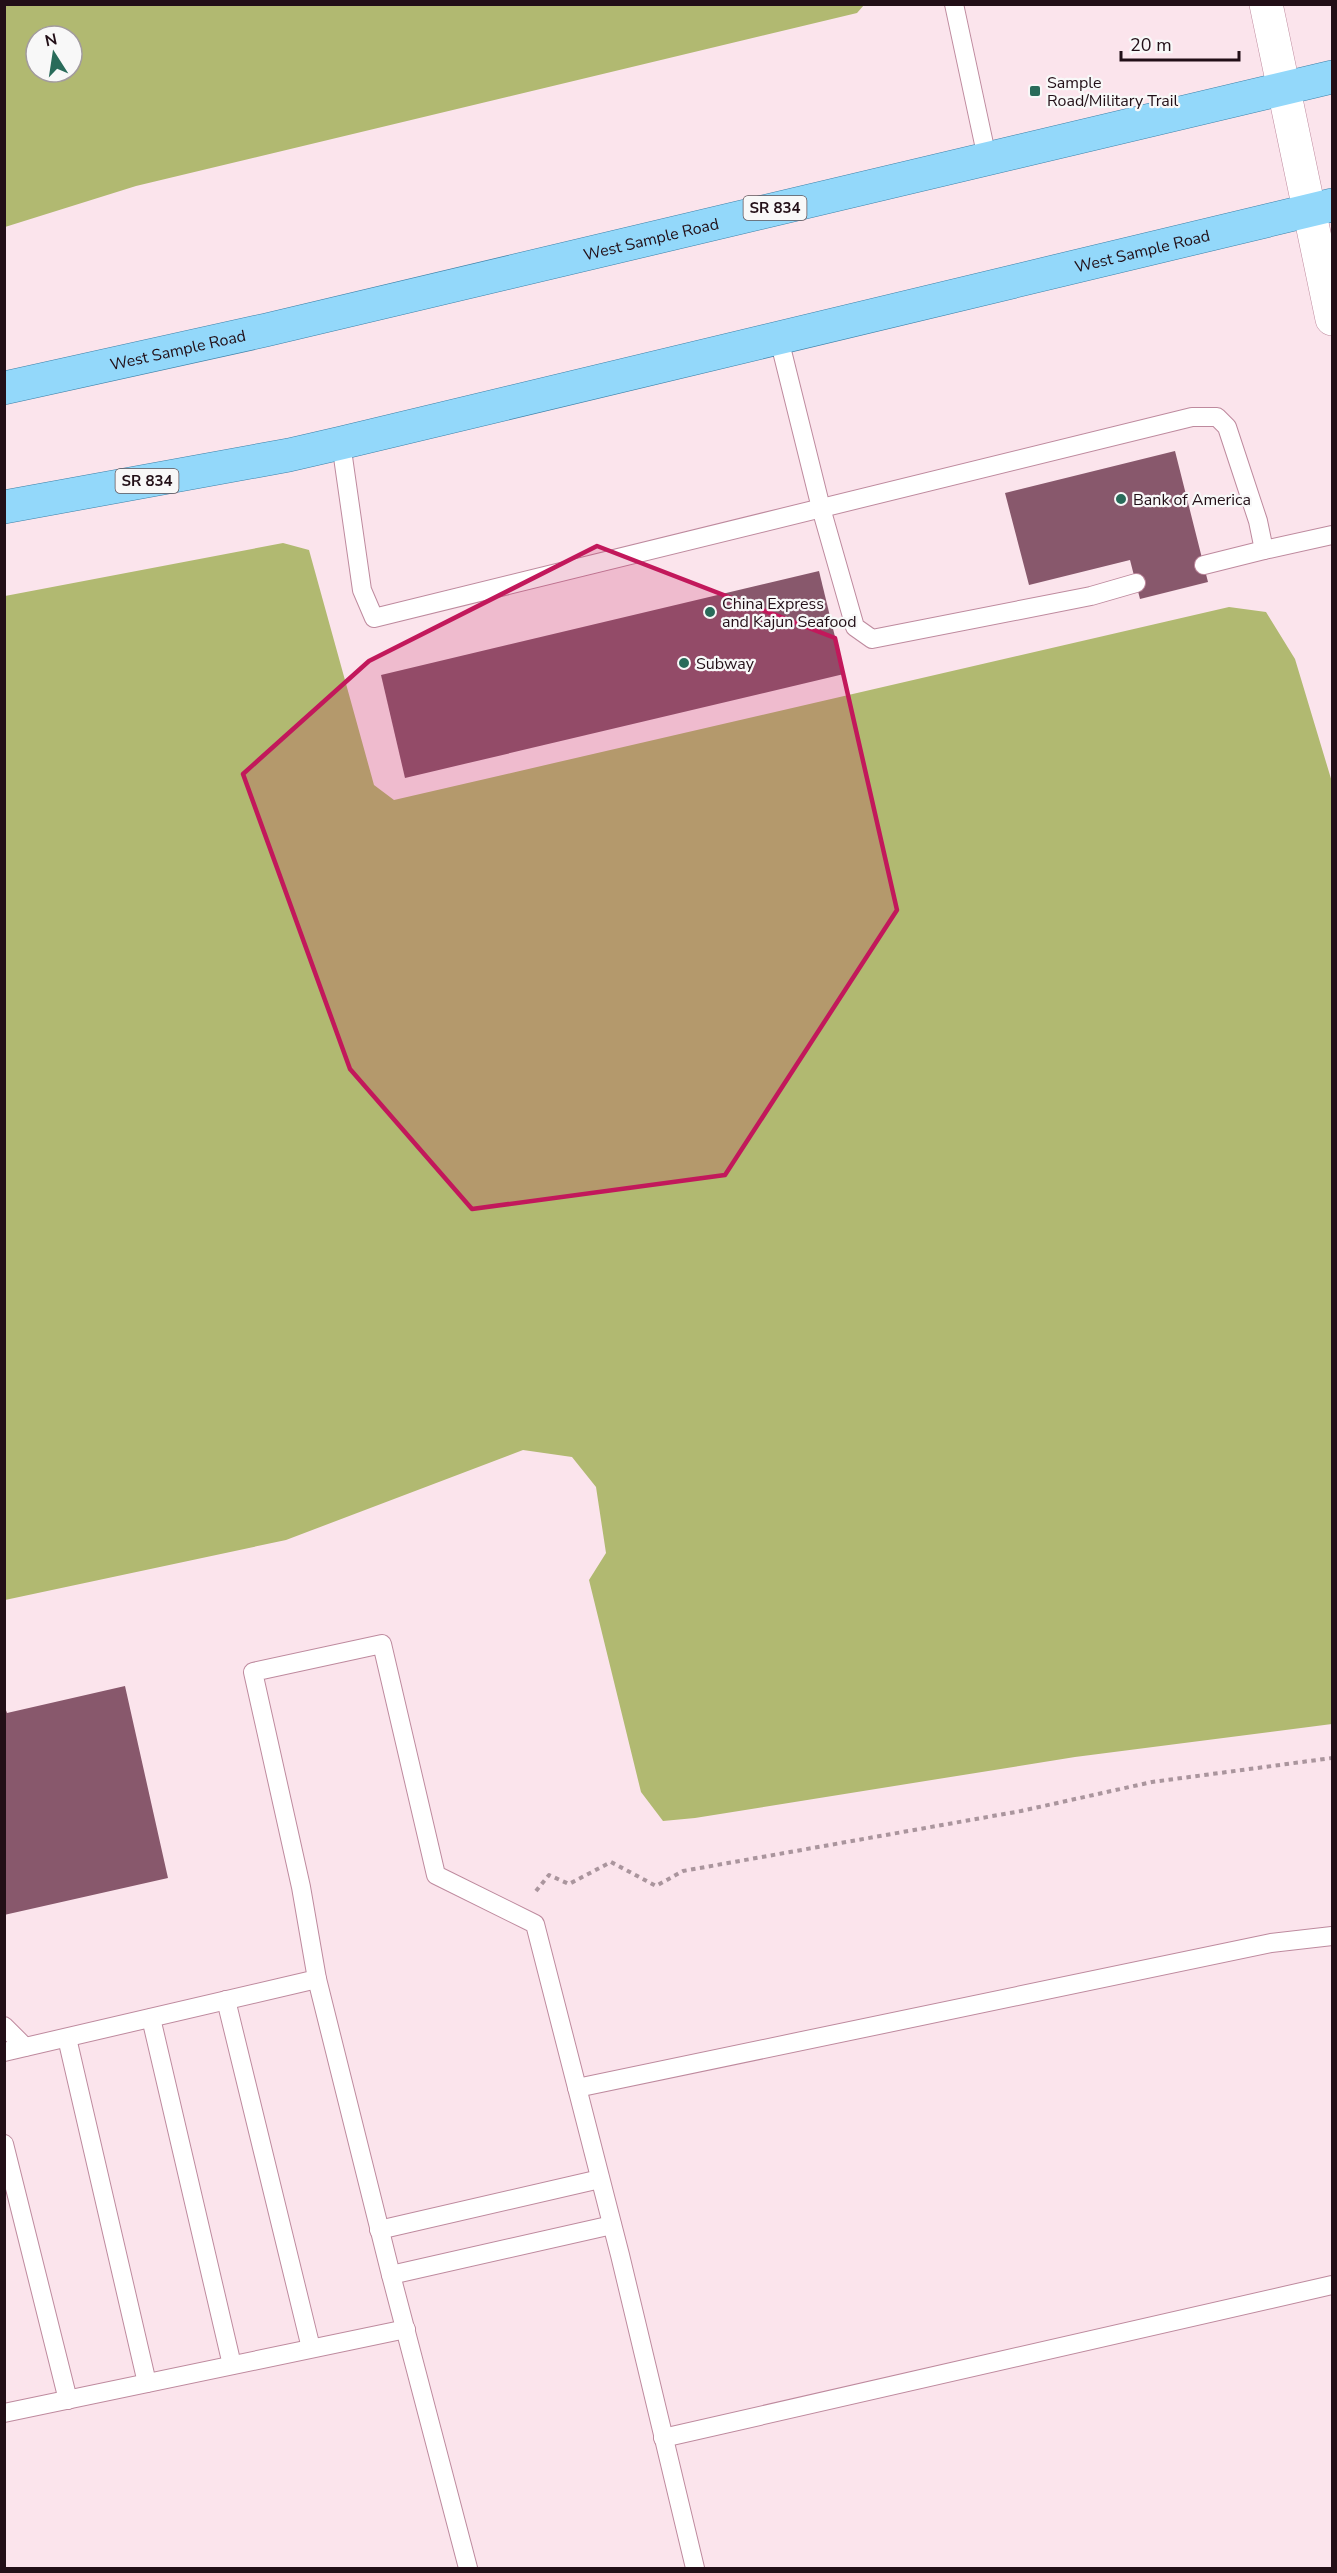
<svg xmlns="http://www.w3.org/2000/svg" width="1337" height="2573" viewBox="0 0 1337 2573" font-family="'Nunito Sans',sans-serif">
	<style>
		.water { fill: #b1b971; fill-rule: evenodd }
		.building { fill: #88586c }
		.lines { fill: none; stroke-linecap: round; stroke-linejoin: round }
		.service-casing { stroke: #be8a9e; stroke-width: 20 }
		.tertiary-casing { stroke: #be8a9e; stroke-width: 34 }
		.primary-casing { stroke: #3d81a8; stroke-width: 34 }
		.path { stroke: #aa959d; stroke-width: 4; stroke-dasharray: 4.5 4.5; stroke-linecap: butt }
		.service { stroke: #fff; stroke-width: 18 }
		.tertiary { stroke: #fff; stroke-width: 33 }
		.primary { stroke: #93d8fa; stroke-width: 33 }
		.marked { fill: #c2185b; fill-opacity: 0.2; stroke: #c2185b; stroke-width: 4.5; stroke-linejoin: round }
		.poi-dot { fill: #296b5a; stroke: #f8f8f8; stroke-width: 2 }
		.labels { text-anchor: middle; stroke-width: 4.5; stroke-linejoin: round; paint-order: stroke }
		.shield { fill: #f8f8f8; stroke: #62555a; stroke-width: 1.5 }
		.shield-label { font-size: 15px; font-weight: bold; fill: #220f17 }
		.poi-label { font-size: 16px; fill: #220f17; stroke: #f8f8f8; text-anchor: start }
		.street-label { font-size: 16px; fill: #220f17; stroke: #f8f8f8 }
	</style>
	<rect width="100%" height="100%" fill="#fbe4ec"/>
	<g class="water">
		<path d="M 5,4 L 864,4 L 864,5 L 857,13 L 136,186 L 5,227 ZM 36,36 L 72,36 L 72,72 L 36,72 Z"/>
		<path d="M 283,543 L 309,550 L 374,785 L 394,800 L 1229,607 L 1266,612 L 1295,659 L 1332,782 L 1332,1724 L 1075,1757 L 695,1818 L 663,1821 L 641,1792 L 589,1580 L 606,1553 L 596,1487 L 572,1457 L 523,1450 L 286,1540 L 5,1600 L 5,596 Z"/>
	</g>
	<g class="building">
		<path d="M 1175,451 L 1208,582 L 1140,599 L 1130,560 L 1029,585 L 1005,493 Z"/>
		<path d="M 819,571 L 844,674 L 405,778 L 381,675 Z"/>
		<path d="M 125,1686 L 168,1878 L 4,1915 L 4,1705 L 7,1713 Z"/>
	</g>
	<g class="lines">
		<defs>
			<g id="service">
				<path d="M 954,4 L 987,158"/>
				<path d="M 779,339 L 821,508 L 855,627 L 872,639 L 1091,596 L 1136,583"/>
				<path d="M 341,443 L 362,590 L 374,618 L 1192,417 L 1217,417 L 1227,427 L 1258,521 L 1264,550 L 1332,535"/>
				<path d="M 1204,565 L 1264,550"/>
				<path d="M 317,1979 L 391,2275 L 468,2568"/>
				<path d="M 226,2000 L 311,2348"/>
				<path d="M 151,2018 L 232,2365"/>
				<path d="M 4,2026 L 25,2047"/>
				<path d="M 67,2038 L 147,2383"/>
				<path d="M 4,2052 L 317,1979 L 301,1887 L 253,1672 L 382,1644 L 436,1875 L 535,1924 L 620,2255 L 695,2568"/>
				<path d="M 577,2088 L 1271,1943 L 1332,1936"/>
				<path d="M 4,2144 L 68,2400"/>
				<path d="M 379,2230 L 600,2179"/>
				<path d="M 391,2275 L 612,2225"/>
				<path d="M 4,2413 L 406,2329"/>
				<path d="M 663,2438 L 1332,2285"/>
			</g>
			<path id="tertiary" d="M 1266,4 L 1332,319"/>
			<g id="primary">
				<path id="s1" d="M 4,388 L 266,330 L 1332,77"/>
				<path id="s2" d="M 4,507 L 289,455 L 341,443 L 1332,205"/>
			</g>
		</defs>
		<use href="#service" class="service-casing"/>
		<use href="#tertiary" class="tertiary-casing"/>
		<use href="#primary" class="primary-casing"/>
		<path class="path" d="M 536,1891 L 549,1875 L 569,1884 L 611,1862 L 656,1886 L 683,1871 L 1021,1811 L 1152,1782 L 1332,1758"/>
		<use href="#service" class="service"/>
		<use href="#tertiary" class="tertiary"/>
		<use href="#primary" class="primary"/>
	</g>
	<path class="marked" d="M 597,546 L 835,638 L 897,910 L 725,1175 L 472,1209 L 350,1069 L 243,774 L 369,661 Z"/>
	<g class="poi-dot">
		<rect x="1029" y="85" width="12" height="12" rx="3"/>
		<circle cx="1121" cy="499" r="6"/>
		<circle cx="710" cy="612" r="6"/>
		<circle cx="684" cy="663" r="6"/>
	</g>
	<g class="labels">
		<g class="shield">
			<rect x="743.5" y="196" width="63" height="24" rx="4.5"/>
			<rect x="115.5" y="469" width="63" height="24" rx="4.5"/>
		</g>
		<g class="shield-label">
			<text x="775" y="213">SR 834</text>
			<text x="147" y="486">SR 834</text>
		</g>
		<g class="poi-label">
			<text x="1047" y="88">Sample<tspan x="1047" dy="18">Road/Military Trail</tspan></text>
			<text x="1133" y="505">Bank of America</text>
			<text x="722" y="609">China Express<tspan x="722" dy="18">and Kajun Seafood</tspan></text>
			<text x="696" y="669">Subway</text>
		</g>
		<g class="street-label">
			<text dy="6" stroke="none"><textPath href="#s1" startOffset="664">West Sample Road</textPath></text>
			<text dy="6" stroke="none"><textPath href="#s2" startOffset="1167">West Sample Road</textPath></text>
			<text dy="6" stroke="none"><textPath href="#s1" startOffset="178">West Sample Road</textPath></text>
		</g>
	</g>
	<rect width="1337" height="2573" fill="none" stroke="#220f17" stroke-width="12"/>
	<g transform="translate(54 54) rotate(348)"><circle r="28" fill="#f8f8f8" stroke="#a29b9e" stroke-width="1.5"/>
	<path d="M0-4.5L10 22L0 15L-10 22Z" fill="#296b5a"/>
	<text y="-9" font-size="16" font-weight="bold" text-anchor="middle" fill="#220f17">N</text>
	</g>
	<path d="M1121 51v9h118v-9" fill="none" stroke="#220f17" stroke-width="3"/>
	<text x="1130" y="51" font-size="18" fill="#220f17" stroke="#f8f8f8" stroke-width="4.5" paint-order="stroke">20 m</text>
</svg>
